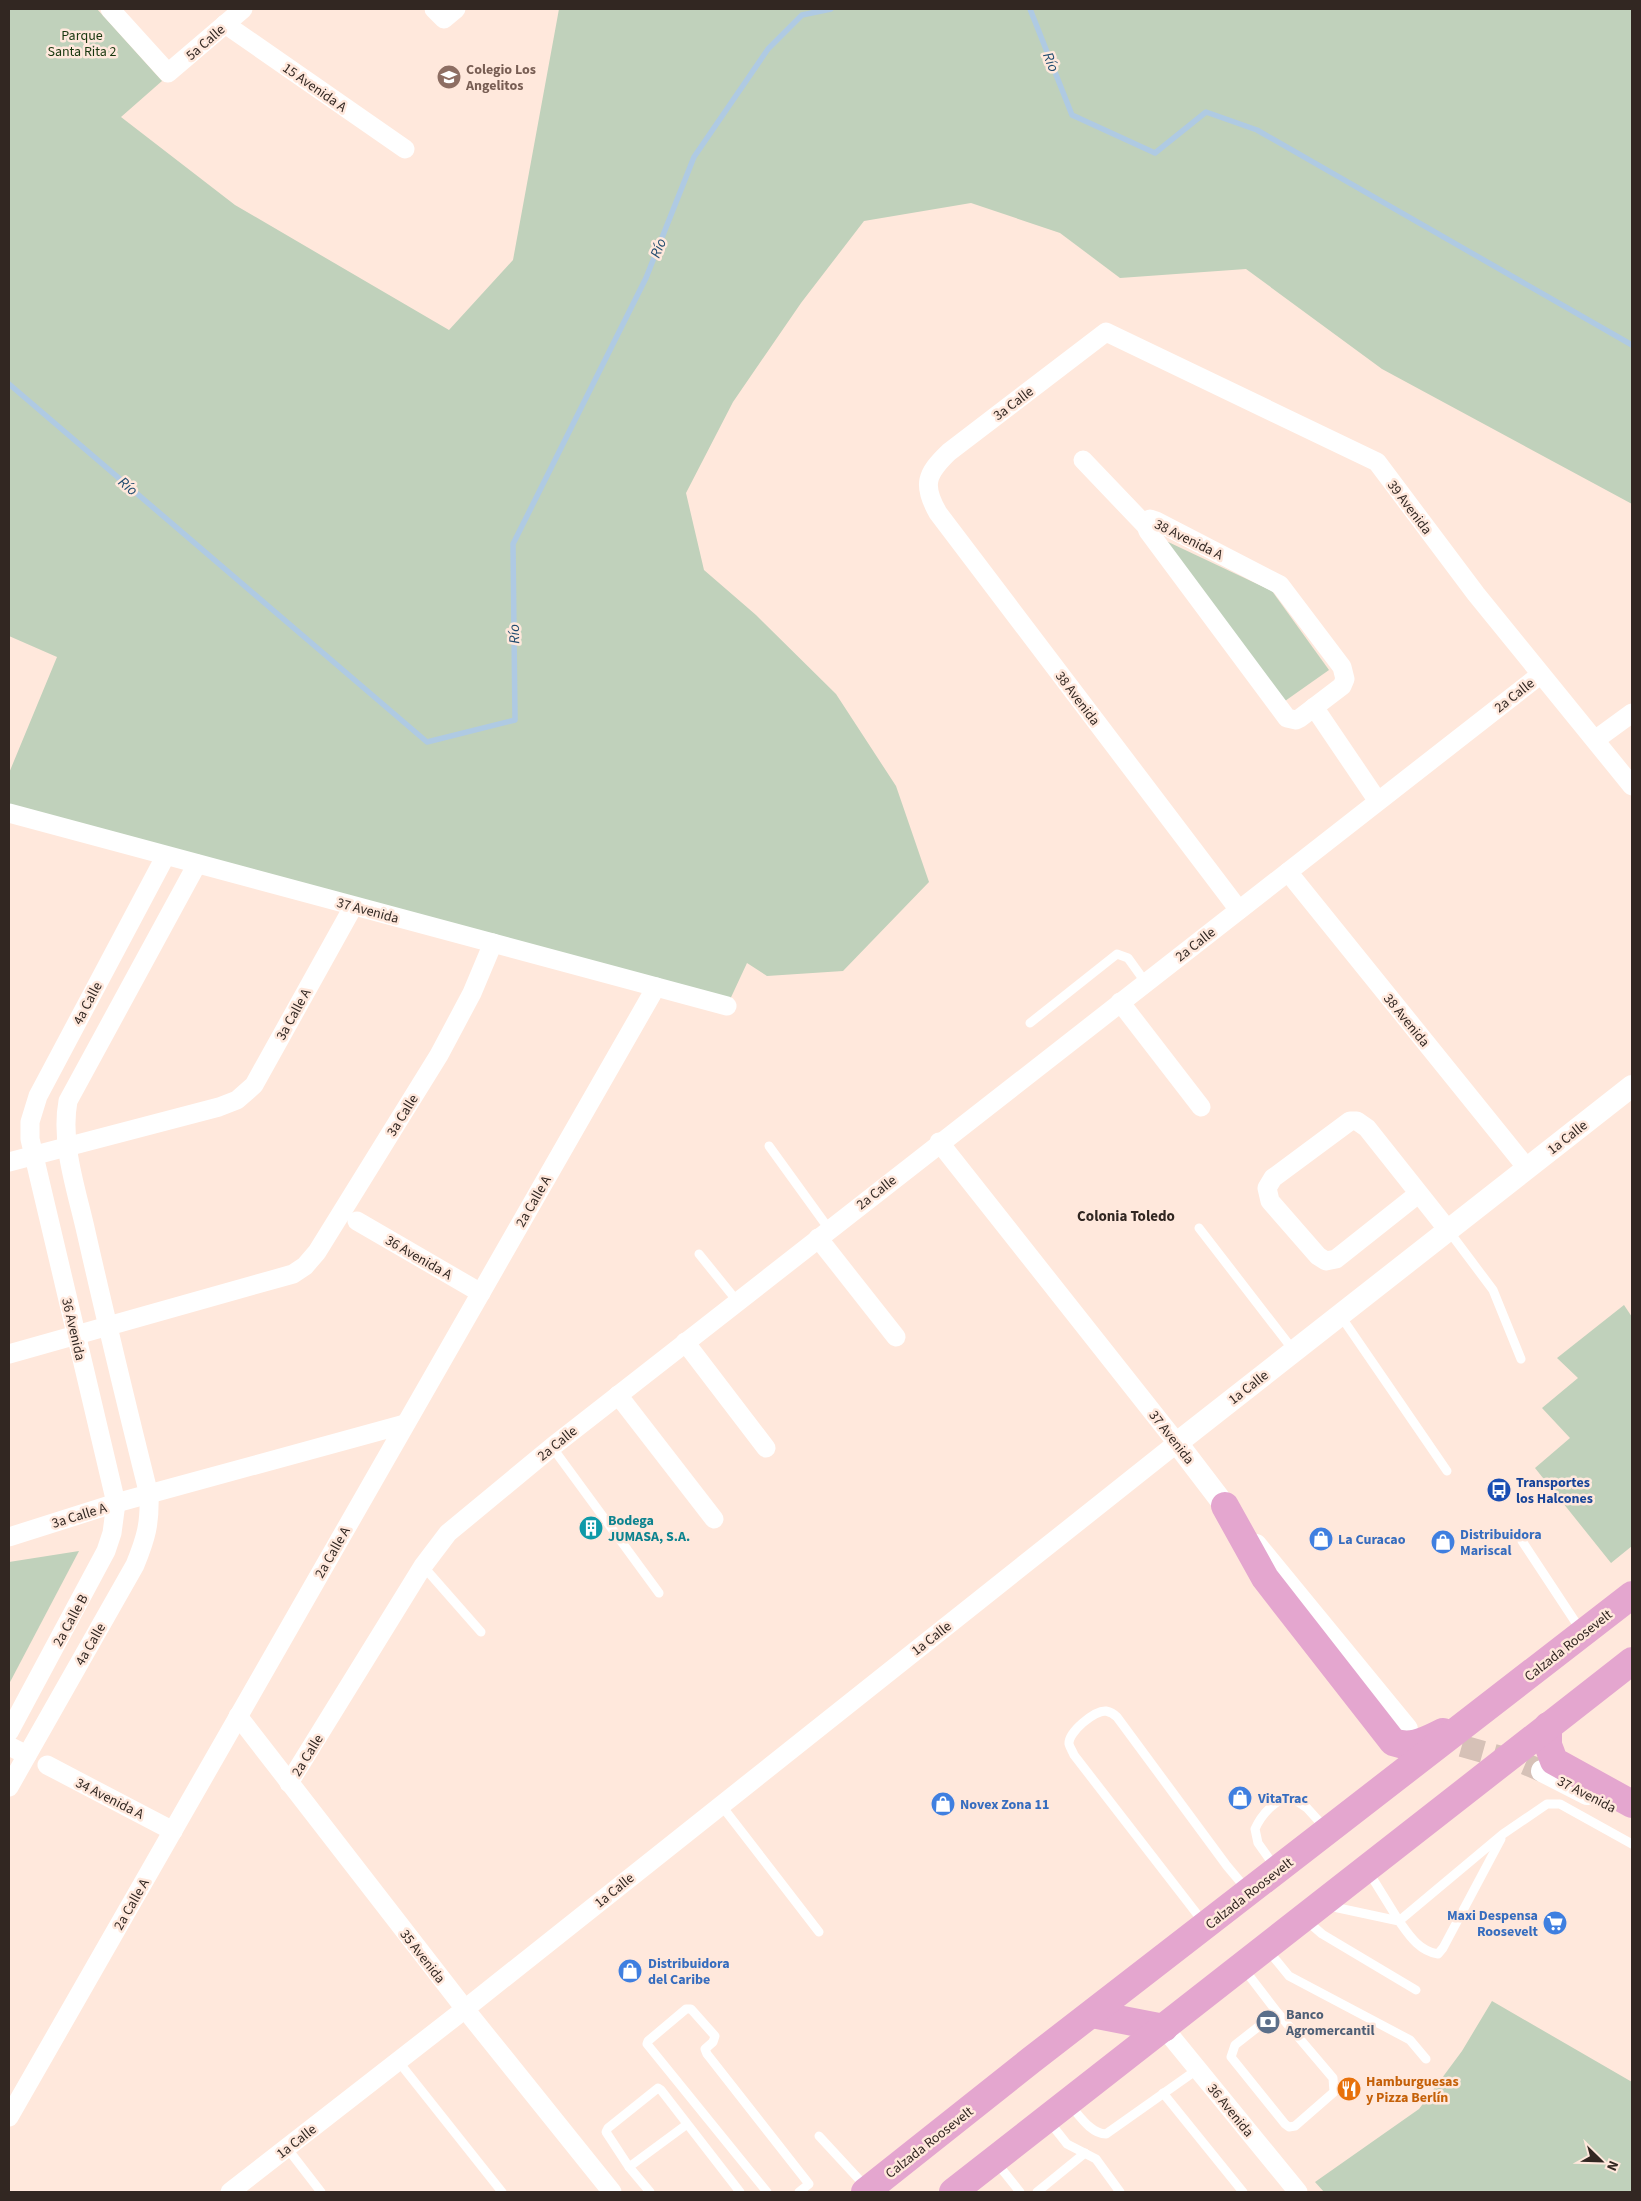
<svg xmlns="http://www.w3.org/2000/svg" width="1641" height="2201" viewBox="0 0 1641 2201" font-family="'Source Sans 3',sans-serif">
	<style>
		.green { fill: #c0d1bb }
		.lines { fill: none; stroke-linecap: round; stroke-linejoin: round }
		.stream { stroke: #afcae3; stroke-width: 5.5 }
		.tertiary-tunnel { stroke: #d6c1b7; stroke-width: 22; stroke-dasharray: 22 11; stroke-linecap: butt }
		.service { stroke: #fff; stroke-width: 9 }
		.minor { stroke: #fff; stroke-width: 19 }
		.tertiary { stroke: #fff; stroke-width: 22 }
		.trunk { stroke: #e4a6cf; stroke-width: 28 }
		.labels { text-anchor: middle; stroke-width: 5; stroke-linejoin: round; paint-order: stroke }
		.park-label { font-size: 14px; fill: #18370e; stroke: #ffe8dc }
		.street-label { font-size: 14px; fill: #322722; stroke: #ffe8dc }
		.education-label { font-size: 14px; font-weight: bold; fill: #785e54; stroke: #ffe8dc; text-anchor: start }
		.transit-label { font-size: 14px; font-weight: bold; fill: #164399; stroke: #ffe8dc; text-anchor: start }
		.culture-label { font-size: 14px; font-weight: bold; fill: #0d838f; stroke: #ffe8dc; text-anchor: start }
		.shop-label { font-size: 14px; font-weight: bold; fill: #366cbe; stroke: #ffe8dc; text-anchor: start }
		.service-label { font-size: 14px; font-weight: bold; fill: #4e5e75; stroke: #ffe8dc; text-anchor: start }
		.food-label { font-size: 14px; font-weight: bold; fill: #c56008; stroke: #ffe8dc; text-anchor: start }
		.water-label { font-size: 15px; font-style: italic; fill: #224c70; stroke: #ffe8dc }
		.neighbourhood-label { font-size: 15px; font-weight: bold; fill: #322722; stroke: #ffe8dc }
	</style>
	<rect width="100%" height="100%" fill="#ffe8dc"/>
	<g class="green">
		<path d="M 9,9 L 97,9 L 162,81 L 121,117 L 235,205 L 449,330 L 513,260 L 559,9 L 1632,9 L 1632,504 L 1382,369 L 1246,269 L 1120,278 L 1060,233 L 971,203 L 864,221 L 801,303 L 733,402 L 686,493 L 704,570 L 756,615 L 836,694 L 896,786 L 929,882 L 843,971 L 767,976 L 747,963 L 727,1006 L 9,813 L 9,773 L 57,657 L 9,636 Z"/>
		<path d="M 1164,540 L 1272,591 L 1329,670 L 1285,701 Z"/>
		<path d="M 1624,1305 L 1632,1317 L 1632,1546 L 1611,1563 L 1535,1468 L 1570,1438 L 1542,1408 L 1578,1378 L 1557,1358 Z"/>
		<path d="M 79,1551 L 9,1684 L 9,1562 Z"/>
		<path d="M 1492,2001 L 1632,2082 L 1632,2192 L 1324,2192 L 1315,2182 L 1419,2109 L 1462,2051 Z"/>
	</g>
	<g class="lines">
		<g class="stream">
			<path d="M 1030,9 L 1072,115 L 1155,153 L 1206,112 L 1257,130 L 1632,345"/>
			<path d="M 9,384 L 427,742 L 515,720 L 513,544 L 646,278 L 694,157 L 768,49 L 802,15 L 831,9"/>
		</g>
		<path class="tertiary-tunnel" d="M 1430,1737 L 1523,1763 L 1542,1771"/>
		<g class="service">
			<path d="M 1030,1023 L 1117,954 L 1128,958 L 1146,983"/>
			<path d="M 769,1146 L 829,1229"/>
			<path d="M 1199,1228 L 1294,1351"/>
			<path d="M 1448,1230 L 1493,1290 L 1521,1359"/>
			<path d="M 699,1254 L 737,1301"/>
			<path d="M 1340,1315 L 1447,1471"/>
			<path d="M 552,1447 L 659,1593"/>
			<path d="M 1522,1541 L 1582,1632"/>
			<path d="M 423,1566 L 481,1632"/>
			<path d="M 721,1805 L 819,1932"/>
			<path d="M 1275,1867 L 1258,1843 L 1255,1829 C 1261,1815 1276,1798 1291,1797 L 1307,1808 L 1326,1829"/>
			<path d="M 1368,1871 L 1399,1921 L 1503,1834 L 1547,1804 L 1560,1804 L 1632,1844"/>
			<path d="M 1329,1906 L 1399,1921 C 1409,1935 1419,1951 1438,1954 L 1443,1948 L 1501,1839"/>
			<path d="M 1306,1920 L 1322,1934 L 1416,1990"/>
			<path d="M 1204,1923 L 1074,1755 C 1073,1752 1070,1748 1069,1744 C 1068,1732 1095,1710 1106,1711 C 1111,1712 1114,1714 1117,1717 L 1227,1866 L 1248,1891"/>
			<path d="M 1267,1949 L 1289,1976 L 1410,2040 L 1426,2059"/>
			<path d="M 1244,1969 L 1277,2012 L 1333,2078 L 1334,2092 L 1295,2126 L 1289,2127 L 1285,2124 L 1231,2057 L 1235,2045 L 1277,2012"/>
			<path d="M 398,2061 L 502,2192"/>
			<path d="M 1163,2093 L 1243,2192"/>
			<path d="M 1070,2105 C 1079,2115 1091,2134 1106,2134 L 1198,2069"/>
			<path d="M 1048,2120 L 1067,2144 L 1096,2159 L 1120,2192"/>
			<path d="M 819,2136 L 867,2188"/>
			<path d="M 287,2148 L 321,2192"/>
			<path d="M 996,2162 L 1020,2192"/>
			<path d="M 629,2167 L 686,2125"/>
			<path d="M 650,2192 L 629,2167 L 606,2132 L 608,2128 L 658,2088 L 661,2090 L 740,2192"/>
			<path d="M 767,2192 L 647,2044 L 648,2041 L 686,2009 L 691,2009 L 715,2036 L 713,2042 L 705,2049 L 707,2054 L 809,2184 L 799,2192"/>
			<path d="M 1037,2192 L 1085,2153"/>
		</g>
		<g class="minor">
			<path d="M 110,9 L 168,73 L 243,9"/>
			<path d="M 434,9 L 444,19 L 456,9"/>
			<path d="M 225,24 L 405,149"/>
			<path d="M 1083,460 L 1146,526 L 1148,531 L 1287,718 L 1296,720 L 1300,718 L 1342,686 L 1345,679 L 1342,667 L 1280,585 L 1156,521 L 1150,519 L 1147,521 L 1146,526"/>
			<path d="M 1314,707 L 1377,800"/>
			<path d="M 1595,740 L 1632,713"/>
			<path d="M 9,813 L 727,1006"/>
			<path d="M 1288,872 L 1527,1168"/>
			<path d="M 1239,910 L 938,513 C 922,485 926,474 949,452 L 1106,332 L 1377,462 L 1476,594 L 1632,786"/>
			<path d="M 1120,1002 L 1201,1107"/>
			<path d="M 9,1162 L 219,1107 L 237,1100 L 254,1085 L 353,907"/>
			<path d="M 1418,1194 L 1336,1259 L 1326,1261 L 1318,1256 L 1270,1201 L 1267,1188 L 1273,1178 L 1350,1121 L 1357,1121 L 1367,1128 L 1448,1230"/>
			<path d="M 357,1221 L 481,1293"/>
			<path d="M 818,1238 L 896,1337"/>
			<path d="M 685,1342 L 766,1448"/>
			<path d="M 9,1354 L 293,1274 L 305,1266 L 317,1252 L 439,1055 L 472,993 L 493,943"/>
			<path d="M 618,1395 L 714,1519"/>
			<path d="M 9,1537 L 116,1503 L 405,1424"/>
			<path d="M 238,1716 L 465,2009 L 612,2192"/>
			<path d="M 9,1732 L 106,1551 L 112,1533 L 116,1503 L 30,1139 L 30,1122 L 38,1096 L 165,857"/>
			<path d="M 9,1746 L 27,1755"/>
			<path d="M 47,1765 L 173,1831"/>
			<path d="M 289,1783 L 423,1566 L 448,1533 L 552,1447 L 1540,675"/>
			<path d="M 9,1787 L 135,1565 C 146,1538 150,1524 149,1495 C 127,1407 106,1320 86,1232 C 77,1191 60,1144 68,1101 L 197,864"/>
			<path d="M 1164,2028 L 1298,2192"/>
			<path d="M 9,2117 L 656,987"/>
			<path d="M 230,2192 L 465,2009 L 1177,1443 L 939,1142"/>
		</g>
		<g class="tertiary">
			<path d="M 1235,1519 L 1177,1443 L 1632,1086"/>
			<path d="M 1256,1545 L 1407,1729"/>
			<path d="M 1542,1771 L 1587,1794"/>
		</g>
		<g class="trunk">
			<path d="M 1225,1506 L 1265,1578 L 1393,1742 C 1412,1749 1426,1740 1443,1732"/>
			<path d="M 1548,1726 L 1548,1745 L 1554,1761 L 1632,1804"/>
			<path d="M 1092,2014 L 1164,2028"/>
			<path d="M 865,2192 L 1030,2061 L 1632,1595"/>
			<path d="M 953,2192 L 1632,1661"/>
		</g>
	</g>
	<defs>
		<symbol id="school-disc" viewBox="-11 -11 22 22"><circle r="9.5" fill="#8d6e63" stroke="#ffe8dc"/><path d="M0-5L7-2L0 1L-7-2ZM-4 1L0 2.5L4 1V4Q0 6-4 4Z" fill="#fff"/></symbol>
		<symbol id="bus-disc" viewBox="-11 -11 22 22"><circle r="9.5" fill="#1a4fb4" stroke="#ffe8dc"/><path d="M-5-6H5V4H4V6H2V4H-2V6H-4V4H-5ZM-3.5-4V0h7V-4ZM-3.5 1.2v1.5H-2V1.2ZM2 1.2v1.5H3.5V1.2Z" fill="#fff"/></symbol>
		<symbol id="building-disc" viewBox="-11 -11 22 22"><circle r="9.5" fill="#0f9aa8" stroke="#ffe8dc"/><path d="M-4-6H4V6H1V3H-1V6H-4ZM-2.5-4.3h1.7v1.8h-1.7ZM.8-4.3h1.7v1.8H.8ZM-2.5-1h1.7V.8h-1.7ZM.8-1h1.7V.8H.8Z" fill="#fff"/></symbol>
		<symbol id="shop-disc" viewBox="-11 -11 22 22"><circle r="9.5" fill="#3f7fe0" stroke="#ffe8dc"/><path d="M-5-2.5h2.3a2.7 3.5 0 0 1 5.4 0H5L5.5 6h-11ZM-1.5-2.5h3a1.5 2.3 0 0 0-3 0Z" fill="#fff"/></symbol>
		<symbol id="supermarket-disc" viewBox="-11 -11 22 22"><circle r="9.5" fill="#3f7fe0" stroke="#ffe8dc"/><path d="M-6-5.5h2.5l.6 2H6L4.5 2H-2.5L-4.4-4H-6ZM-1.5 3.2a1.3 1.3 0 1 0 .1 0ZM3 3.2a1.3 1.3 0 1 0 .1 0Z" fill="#fff"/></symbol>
		<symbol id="bank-disc" viewBox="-11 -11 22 22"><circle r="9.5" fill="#5c6f8a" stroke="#ffe8dc"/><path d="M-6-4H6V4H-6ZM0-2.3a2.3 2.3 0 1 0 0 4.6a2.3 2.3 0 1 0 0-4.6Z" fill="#fff"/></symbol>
		<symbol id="restaurant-disc" viewBox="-11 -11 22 22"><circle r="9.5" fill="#e8710a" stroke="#ffe8dc"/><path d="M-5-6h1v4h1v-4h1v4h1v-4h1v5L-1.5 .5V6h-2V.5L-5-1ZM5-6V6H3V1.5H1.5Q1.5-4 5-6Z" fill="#fff"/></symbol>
	</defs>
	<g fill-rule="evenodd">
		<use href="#school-disc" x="435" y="63" width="28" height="28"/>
		<use href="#bus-disc" x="1485" y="1476" width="28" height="28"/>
		<use href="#building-disc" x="577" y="1514" width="28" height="28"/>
		<use href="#shop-disc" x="1307" y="1525" width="28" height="28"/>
		<use href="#shop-disc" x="1429" y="1528" width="28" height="28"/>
		<use href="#shop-disc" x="1226" y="1784" width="28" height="28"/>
		<use href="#shop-disc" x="929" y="1790" width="28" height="28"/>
		<use href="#supermarket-disc" x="1541" y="1909" width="28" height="28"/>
		<use href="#shop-disc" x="616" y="1957" width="28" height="28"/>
		<use href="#bank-disc" x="1254" y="2008" width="28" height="28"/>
		<use href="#restaurant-disc" x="1335" y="2075" width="28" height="28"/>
	</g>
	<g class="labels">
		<g class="park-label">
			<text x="82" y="40">Parque<tspan x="82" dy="16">Santa Rita 2</tspan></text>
		</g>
		<g class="street-label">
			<text transform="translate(205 42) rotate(-41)" y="5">5a Calle</text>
			<text transform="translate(315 87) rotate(35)" y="5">15 Avenida A</text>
			<text transform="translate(1013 403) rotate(-37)" y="5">3a Calle</text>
			<text transform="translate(1410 507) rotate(53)" y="5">39 Avenida</text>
			<text transform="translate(1189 539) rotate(26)" y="5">38 Avenida A</text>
			<text transform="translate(1514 695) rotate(-38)" y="5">2a Calle</text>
			<text transform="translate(1078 698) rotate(53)" y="5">38 Avenida</text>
			<text transform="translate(368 910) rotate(15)" y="5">37 Avenida</text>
			<text transform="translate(1195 944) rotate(-38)" y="5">2a Calle</text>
			<text transform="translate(87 1003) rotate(-62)" y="5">4a Calle</text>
			<text transform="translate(293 1014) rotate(-61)" y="5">3a Calle A</text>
			<text transform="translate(1407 1020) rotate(51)" y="5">38 Avenida</text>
			<text transform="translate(402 1115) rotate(-58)" y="5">3a Calle</text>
			<text transform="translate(1567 1137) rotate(-38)" y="5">1a Calle</text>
			<text transform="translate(876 1192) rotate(-38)" y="5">2a Calle</text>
			<text transform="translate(533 1201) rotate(-60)" y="5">2a Calle A</text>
			<text transform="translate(419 1257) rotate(30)" y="5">36 Avenida A</text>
			<text transform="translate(74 1329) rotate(77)" y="5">36 Avenida</text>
			<text transform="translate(1248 1387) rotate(-38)" y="5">1a Calle</text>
			<text transform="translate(1172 1437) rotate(52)" y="5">37 Avenida</text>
			<text transform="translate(557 1443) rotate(-39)" y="5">2a Calle</text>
			<text transform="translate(79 1515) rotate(-17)" y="5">3a Calle A</text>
			<text transform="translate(332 1552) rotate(-60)" y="5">2a Calle A</text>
			<text transform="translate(70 1620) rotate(-61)" y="5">2a Calle B</text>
			<text transform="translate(931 1638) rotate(-38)" y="5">1a Calle</text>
			<text transform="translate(90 1644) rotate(-60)" y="5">4a Calle</text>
			<text transform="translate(1568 1645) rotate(-38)" y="5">Calzada Roosevelt</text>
			<text transform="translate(307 1755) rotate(-58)" y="5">2a Calle</text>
			<text transform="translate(1587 1794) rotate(27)" y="5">37 Avenida</text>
			<text transform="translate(110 1798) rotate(27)" y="5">34 Avenida A</text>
			<text transform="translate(614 1890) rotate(-39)" y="5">1a Calle</text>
			<text transform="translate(1249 1893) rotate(-38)" y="5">Calzada Roosevelt</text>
			<text transform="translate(131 1904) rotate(-60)" y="5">2a Calle A</text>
			<text transform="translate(423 1956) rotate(52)" y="5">35 Avenida</text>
			<text transform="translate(1231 2110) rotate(51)" y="5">36 Avenida</text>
			<text transform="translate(296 2141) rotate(-38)" y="5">1a Calle</text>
			<text transform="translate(929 2142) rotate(-38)" y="5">Calzada Roosevelt</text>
		</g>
		<g class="education-label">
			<text x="466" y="74">Colegio Los<tspan x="466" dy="16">Angelitos</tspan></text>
		</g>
		<g class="transit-label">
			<text x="1516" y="1487">Transportes<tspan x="1516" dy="16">los Halcones</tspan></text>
		</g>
		<g class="culture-label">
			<text x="608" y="1525">Bodega<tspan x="608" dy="16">JUMASA, S.A.</tspan></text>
		</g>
		<g class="shop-label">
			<text x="1460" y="1539">Distribuidora<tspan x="1460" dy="16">Mariscal</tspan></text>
			<text x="1338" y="1544">La Curacao</text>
			<text x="1258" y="1803">VitaTrac</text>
			<text x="960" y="1809">Novex Zona 11</text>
			<text x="1538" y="1920" text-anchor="end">Maxi Despensa<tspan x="1538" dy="16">Roosevelt</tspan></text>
			<text x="648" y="1968">Distribuidora<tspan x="648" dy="16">del Caribe</tspan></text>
		</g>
		<g class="service-label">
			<text x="1286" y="2019">Banco<tspan x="1286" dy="16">Agromercantil</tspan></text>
		</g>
		<g class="food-label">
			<text x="1366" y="2086">Hamburguesas<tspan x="1366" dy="16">y Pizza Berlín</tspan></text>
		</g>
		<g class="water-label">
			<text transform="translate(1051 62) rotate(68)" y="5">Río</text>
			<text transform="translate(658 248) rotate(-68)" y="5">Río</text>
			<text transform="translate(128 486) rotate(40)" y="5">Río</text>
			<text transform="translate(514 634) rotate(-91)" y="5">Río</text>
		</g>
		<g class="neighbourhood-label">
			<text x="1126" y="1221">Colonia Toledo</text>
		</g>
	</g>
	<rect width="1641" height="2201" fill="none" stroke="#322722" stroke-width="20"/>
	<g transform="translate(1601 2161) rotate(113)" stroke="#ffe8dc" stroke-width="4" paint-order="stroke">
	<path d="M0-4L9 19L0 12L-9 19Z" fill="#322722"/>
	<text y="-8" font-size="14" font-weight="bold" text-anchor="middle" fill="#322722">N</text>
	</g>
</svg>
